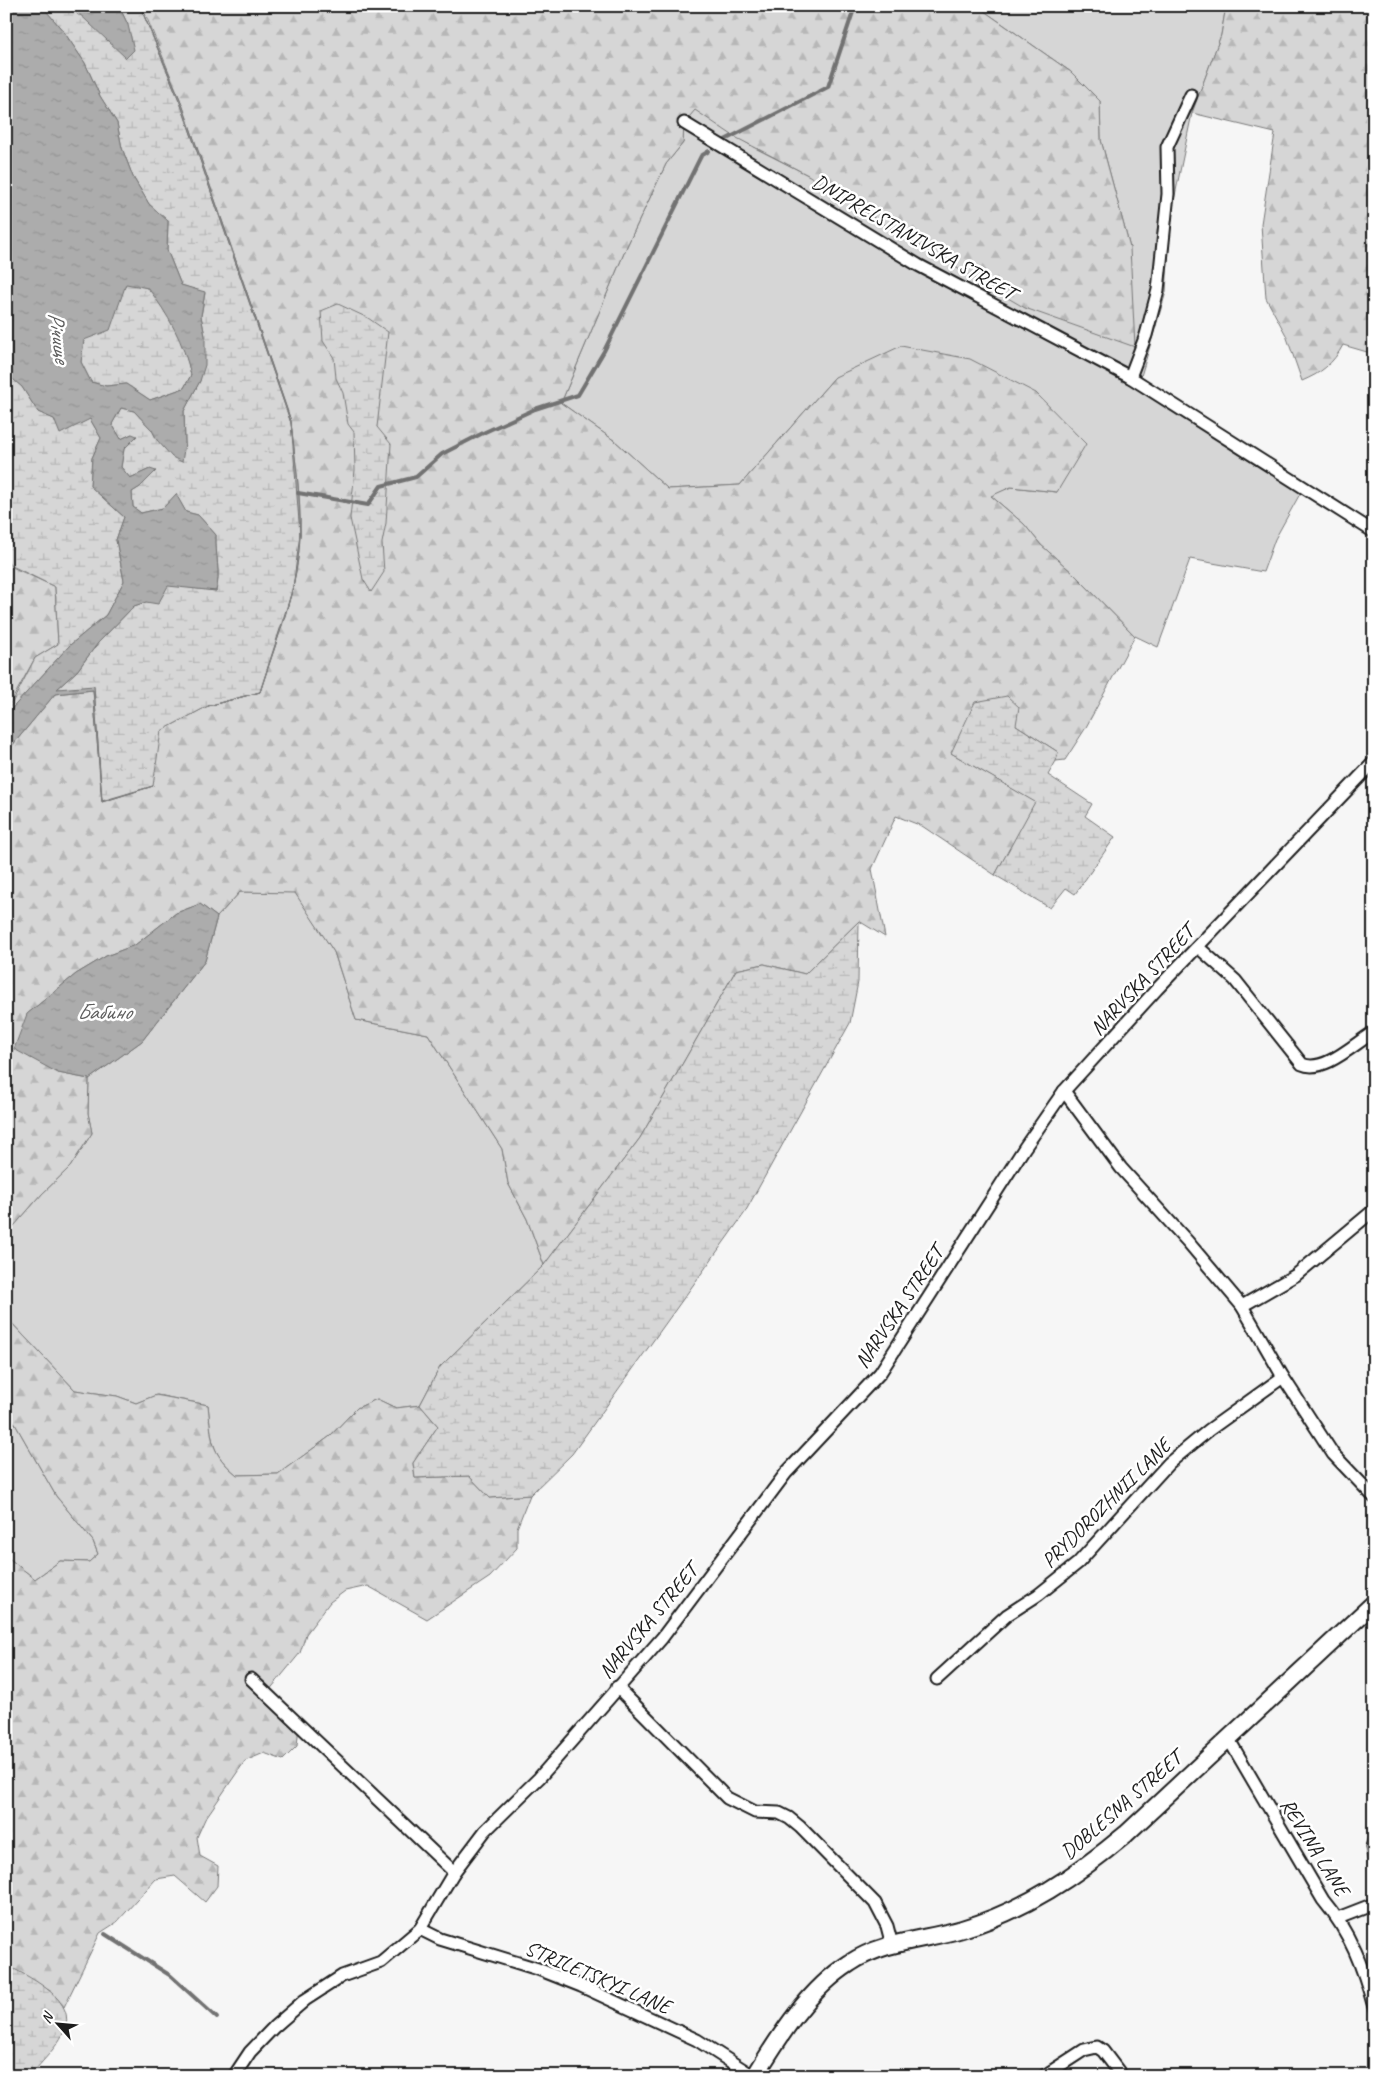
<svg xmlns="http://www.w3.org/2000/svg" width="1380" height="2082" viewBox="0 0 1380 2082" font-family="Caveat,sans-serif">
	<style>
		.grass { fill: #d6d6d6; stroke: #797979 }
		.forest { fill: url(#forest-firs); stroke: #797979 }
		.wetland { fill: url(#wetland-marsh); stroke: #797979 }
		.water { fill: url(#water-ripples); stroke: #727272; fill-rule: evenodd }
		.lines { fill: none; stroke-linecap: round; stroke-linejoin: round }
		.stream { stroke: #727272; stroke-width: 4 }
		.street-casing { stroke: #1c1c1c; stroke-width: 15 }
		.secondary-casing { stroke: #1c1c1c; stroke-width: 20 }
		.street { stroke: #fff; stroke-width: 11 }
		.secondary { stroke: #fff; stroke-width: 16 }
		.labels { text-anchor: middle; stroke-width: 5; stroke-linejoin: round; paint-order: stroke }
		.street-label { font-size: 21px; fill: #1c1c1c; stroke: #fff }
		.water-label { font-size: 22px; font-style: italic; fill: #5d5d5d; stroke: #fff }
	</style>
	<defs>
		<pattern id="forest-firs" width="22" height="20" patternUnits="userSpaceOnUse" patternTransform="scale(1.25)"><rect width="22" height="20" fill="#d6d6d6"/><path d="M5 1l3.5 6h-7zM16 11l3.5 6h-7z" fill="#b7b7b7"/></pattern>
		<pattern id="wetland-marsh" width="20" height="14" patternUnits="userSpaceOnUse" patternTransform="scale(1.25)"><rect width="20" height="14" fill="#d6d6d6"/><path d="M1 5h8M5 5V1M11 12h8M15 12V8" fill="none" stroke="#b7b7b7"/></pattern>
		<pattern id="water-ripples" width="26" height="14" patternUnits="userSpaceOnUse" patternTransform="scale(1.25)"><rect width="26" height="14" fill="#acacac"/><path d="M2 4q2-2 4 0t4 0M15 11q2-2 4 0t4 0" fill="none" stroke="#939393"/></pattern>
	</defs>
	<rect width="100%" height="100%" fill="#f6f6f6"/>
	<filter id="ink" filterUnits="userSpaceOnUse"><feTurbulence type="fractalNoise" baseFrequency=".02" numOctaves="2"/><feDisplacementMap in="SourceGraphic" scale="10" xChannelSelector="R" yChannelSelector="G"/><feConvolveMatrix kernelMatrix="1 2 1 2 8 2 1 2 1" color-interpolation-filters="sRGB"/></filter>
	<g filter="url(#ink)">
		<g class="grass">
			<path d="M 977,6 L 1226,6 L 1221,35 L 1192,113 L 1171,215 L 1166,292 L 1141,376 L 1189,409 L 1301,492 L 1275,539 L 1263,572 L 1190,559 L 1158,647 L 1135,636 L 1074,574 L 1041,545 L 1024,524 L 990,495 L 1011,487 L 1057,492 L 835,377 L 740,485 L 668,489 L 615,441 L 561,403 L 627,246 L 666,164 L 683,143 L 684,123 L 695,109 L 753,147 L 808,175 L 1130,248 L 1101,140 L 1100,101 L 1071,72 Z"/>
			<path d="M 240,892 L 295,892 L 334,952 L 356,1020 L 428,1034 L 502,1149 L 508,1183 L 527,1219 L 544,1265 L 440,1367 L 420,1405 L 396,1408 L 377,1399 L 357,1408 L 329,1437 L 278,1474 L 237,1475 C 209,1452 212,1439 208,1405 L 157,1395 L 136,1403 L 117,1396 L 75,1390 L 6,1317 L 6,1235 L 42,1194 L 70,1167 L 92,1133 L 88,1113 L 89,1079 L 142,1041 L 205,961 L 217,917 Z"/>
			<path d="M 6,1408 L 56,1496 L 93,1541 L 98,1554 L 89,1562 L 60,1561 L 35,1579 L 6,1556 Z"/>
		</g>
		<g class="forest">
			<path d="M 142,6 L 977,6 L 1071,72 L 1100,101 L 1101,140 L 1130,248 L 1135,347 L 1025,308 L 899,234 L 808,175 L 735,137 L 695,110 L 684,123 L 683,143 L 666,164 L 627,246 L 561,403 L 615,441 L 668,489 L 740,485 L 835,377 L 901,346 L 970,359 L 1036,393 L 1086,444 L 1057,492 L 1011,487 L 991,496 L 1024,524 L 1041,545 L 1074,574 L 1135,636 L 1085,729 L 1065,760 L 1056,761 L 1058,752 L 1016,725 L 951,753 L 1036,802 L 995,875 L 922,826 L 896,816 L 872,869 L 885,937 L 859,921 L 805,974 L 764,964 L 736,970 L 640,1138 L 544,1265 L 527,1219 L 508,1183 L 502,1149 L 428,1034 L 356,1020 L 334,952 L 295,893 L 240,892 L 217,917 L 200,904 L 176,913 L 135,945 L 106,956 L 76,974 L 27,1014 L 58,1073 L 89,1079 L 88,1113 L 92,1133 L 70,1167 L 42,1194 L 6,1235 L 6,753 L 55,694 L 93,690 L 102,801 L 161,731 L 208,706 L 260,692 L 293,588 L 300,534 L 291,421 L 182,104 Z"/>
			<path d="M 1226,6 L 1374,6 L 1374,354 L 1343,345 C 1333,364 1321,373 1302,381 L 1286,335 L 1266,298 L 1261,224 L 1275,133 L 1192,113 L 1221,35 Z"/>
			<path d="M 6,560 L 10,566 L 55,587 L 58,644 L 35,658 L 6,711 Z"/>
			<path d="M 6,1317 L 75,1390 L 117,1396 L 136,1403 L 156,1395 L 208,1405 C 212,1439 209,1452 237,1475 L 278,1474 L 329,1437 L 357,1408 L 377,1399 L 396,1408 L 420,1405 L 438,1426 L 413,1463 L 415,1478 L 469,1476 L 490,1498 L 530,1495 L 517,1528 L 517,1548 L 490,1577 L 427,1619 L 368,1586 L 345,1591 L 330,1602 L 306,1634 L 300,1653 L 268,1692 L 299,1725 L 297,1746 L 283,1760 L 264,1753 L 245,1761 L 205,1819 L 197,1837 L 200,1856 L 218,1866 L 217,1886 L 205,1902 L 175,1876 L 156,1879 L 117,1922 L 100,1933 L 64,2007 L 52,1992 L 6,1965 L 6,1556 L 35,1579 L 60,1561 L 89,1562 L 98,1554 L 93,1541 L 56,1496 L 6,1408 Z"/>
		</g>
		<g class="wetland">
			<path d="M 42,6 L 71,6 L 78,15 L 128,25 L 119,6 L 140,6 L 181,105 L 291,423 C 295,459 301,496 300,533 C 299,587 276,641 260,692 L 208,706 L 161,731 L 153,786 L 102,802 L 94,687 L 56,690 L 77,671 L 98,643 L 134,606 L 146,602 L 167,585 L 216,591 C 221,573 215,554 216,535 L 198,515 L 186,512 L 176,495 L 163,508 L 141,513 L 133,507 L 132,492 L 140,487 L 150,469 L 130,478 L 121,467 L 124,449 L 132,434 L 121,439 L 112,424 L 121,408 L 134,411 L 152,430 L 157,440 L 185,443 L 184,411 L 200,381 L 205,336 L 201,316 L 205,293 L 181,285 L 167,250 L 168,221 L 149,204 L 133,177 L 122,148 L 117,123 L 100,96 L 85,63 L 64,32 Z"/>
			<path d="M 6,256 L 11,290 L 6,321 Z"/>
			<path d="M 126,283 C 132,285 143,285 148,289 C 169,305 186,350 191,375 L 184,388 L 150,400 L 126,384 L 106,386 L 91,382 L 81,362 L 84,339 L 122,293 Z"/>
			<path d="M 338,304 L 368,318 L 388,332 L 377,427 L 391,444 L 386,523 L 382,543 L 384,572 L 371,592 L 363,579 L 350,518 L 355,470 L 354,432 L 348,424 L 343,393 L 336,378 L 334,358 L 323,341 L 321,311 Z"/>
			<path d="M 6,373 L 22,387 L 38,412 L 54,419 L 90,419 L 101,438 L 92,458 L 90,486 L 124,517 L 116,540 L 124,581 L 106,615 L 70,645 L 6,715 L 35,658 L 58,644 L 55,587 L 10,565 L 6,559 Z"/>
			<path d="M 1007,696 L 1019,707 L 1016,725 L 1058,752 L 1056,761 L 1048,775 L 1092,804 L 1085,816 L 1115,837 L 1075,894 L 1066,888 L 1050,908 L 995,875 L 1035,802 L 951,753 L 975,702 Z"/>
			<path d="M 859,921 L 858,982 L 850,1023 L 744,1214 L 572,1454 L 530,1495 L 490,1498 L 469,1476 L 415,1478 L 413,1463 L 438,1426 L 420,1405 L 440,1367 L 544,1265 L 640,1138 L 736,970 L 764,964 L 805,974 Z"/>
			<path d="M 6,1965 C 26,1975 73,1997 66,2025 C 62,2043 42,2061 30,2076 L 6,2076 L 6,2051 L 12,2039 L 6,2028 Z"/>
		</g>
		<g class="water">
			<path d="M 6,6 L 42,6 L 64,32 L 85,63 L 100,96 L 117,123 L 122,148 L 133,177 L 149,204 L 168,221 L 167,250 L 181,285 L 205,292 L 201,316 L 205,336 L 205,365 L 200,381 L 184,411 L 185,443 L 182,462 L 172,457 L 157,440 L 152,430 L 134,411 L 121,408 L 112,424 L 121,439 L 132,434 L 137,436 L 124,449 L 121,467 L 130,478 L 150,469 L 156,471 L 140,487 L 132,492 L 133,507 L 141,513 L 163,508 L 176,494 L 186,512 L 198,515 L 216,535 C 215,554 221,573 216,591 L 168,586 L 158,604 L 146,602 L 134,606 L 98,643 L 77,671 L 57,689 L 94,686 L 102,801 L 153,786 L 102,802 L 93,690 L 55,694 L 6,753 L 6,715 L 70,645 L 106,615 L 124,581 L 116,540 L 124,517 L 90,486 L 92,458 L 101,438 L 90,419 L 60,434 L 54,419 L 38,412 L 22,387 L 6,373 L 6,321 L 11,290 L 6,256 ZM 126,284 L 148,288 C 168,314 184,343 191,375 L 184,388 L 150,400 L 126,384 L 106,386 L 91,382 L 81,362 L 84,340 L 110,330 Z"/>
			<path d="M 71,6 L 119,6 L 128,25 L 134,50 L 126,58 Z"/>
			<path d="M 140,6 L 182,104 L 291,421 L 300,534 L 293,588 L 260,692 L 208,706 L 260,692 C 276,641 299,587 300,533 C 301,496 295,459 291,423 L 181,105 Z"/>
			<path d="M 200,904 L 217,917 L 205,961 L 142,1041 L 89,1079 L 58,1073 L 14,1049 L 27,1014 L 76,974 L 106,956 L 135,945 L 176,913 Z"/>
		</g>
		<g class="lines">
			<g class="stream">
				<path d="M 721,142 L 828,87 L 855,6"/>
				<path d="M 298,493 L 368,505 L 381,486 L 416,477 L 442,454 L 485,432 L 535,409 L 578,395 L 604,351 L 701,156 L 709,151"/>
				<path d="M 105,1934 L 171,1976 L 217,2018"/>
			</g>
			<defs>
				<g id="street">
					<path d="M 684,123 L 918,265 L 1130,377 L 1374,532"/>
					<path d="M 1130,377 L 1146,335 L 1158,290 L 1168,194 L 1167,147 L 1191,95"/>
					<path d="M 1198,947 L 1235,980 L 1302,1064 C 1324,1074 1355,1043 1374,1032"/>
					<path d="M 1064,1091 L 1121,1168 L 1188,1242 L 1242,1306 L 1283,1377 L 1333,1454 L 1374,1497"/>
					<path d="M 1242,1306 L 1296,1275 L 1374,1210"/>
					<path d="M 251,1679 L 454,1872"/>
					<path d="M 937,1679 L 1007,1615 L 1038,1595 L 1078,1563 L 1169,1463 L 1209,1430 L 1283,1377"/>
					<path d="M 617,1687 L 727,1798 L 755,1812 L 779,1813 L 789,1818 L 800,1827 L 875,1903 L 887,1926 L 892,1945"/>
					<path d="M 1228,1738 L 1323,1900 C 1350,1932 1363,1967 1374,2007"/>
					<path d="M 1374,1841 L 1372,1847 L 1374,1859"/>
					<path d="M 1338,1918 L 1374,1904"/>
					<path d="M 420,1929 L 440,1939 L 538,1969 L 581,1986 L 697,2040 L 753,2076"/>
					<path d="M 234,2076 L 250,2052 L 274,2027 L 305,2000 L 342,1976 L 381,1962 L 420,1929 L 454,1872 L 485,1831 L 539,1778 L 662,1638 L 786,1473 L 880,1373 L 1025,1147 L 1064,1091 L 1157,989 L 1374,762"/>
					<path d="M 1044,2076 L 1084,2050 L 1097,2047 L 1103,2051 L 1122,2076"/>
				</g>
				<path id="secondary" d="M 755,2076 C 780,2035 809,1989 850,1963 C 883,1941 925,1940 962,1929 C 1024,1911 1077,1875 1126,1834 L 1374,1603"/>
			</defs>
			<use href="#street" class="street-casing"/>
			<use href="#secondary" class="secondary-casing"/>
			<use href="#street" class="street"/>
			<use href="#secondary" class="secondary"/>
		</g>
	</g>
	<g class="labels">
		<g class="street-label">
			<text transform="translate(914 237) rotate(30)" y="7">DNIPRELSTANIVSKA STREET</text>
			<text transform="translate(1142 980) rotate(-47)" y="7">NARVSKA STREET</text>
			<text transform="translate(899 1307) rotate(-56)" y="7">NARVSKA STREET</text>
			<text transform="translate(1106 1503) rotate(-45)" y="7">PRYDOROZHNII LANE</text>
			<text transform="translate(648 1621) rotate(-50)" y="7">NARVSKA STREET</text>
			<text transform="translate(1121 1805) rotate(-41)" y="7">DOBLESNA STREET</text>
			<text transform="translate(1315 1847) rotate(58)" y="7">REVINA LANE</text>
			<text transform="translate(598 1977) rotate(23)" y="7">STRILETSKYI LANE</text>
		</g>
		<g class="water-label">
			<text transform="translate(60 337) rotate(82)" y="8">Річище</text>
			<text x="104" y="1019">Бабино</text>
		</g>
	</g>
	<rect width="1380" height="2082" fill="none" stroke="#fff" stroke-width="25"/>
	<rect x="12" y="12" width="1355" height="2057" fill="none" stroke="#1c1c1c" stroke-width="2" filter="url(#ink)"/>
	<g transform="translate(58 2024) rotate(297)" stroke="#ffffff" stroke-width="4" paint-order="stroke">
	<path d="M0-4L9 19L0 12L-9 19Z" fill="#1c1c1c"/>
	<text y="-8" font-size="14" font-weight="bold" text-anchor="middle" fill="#1c1c1c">N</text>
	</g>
</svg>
